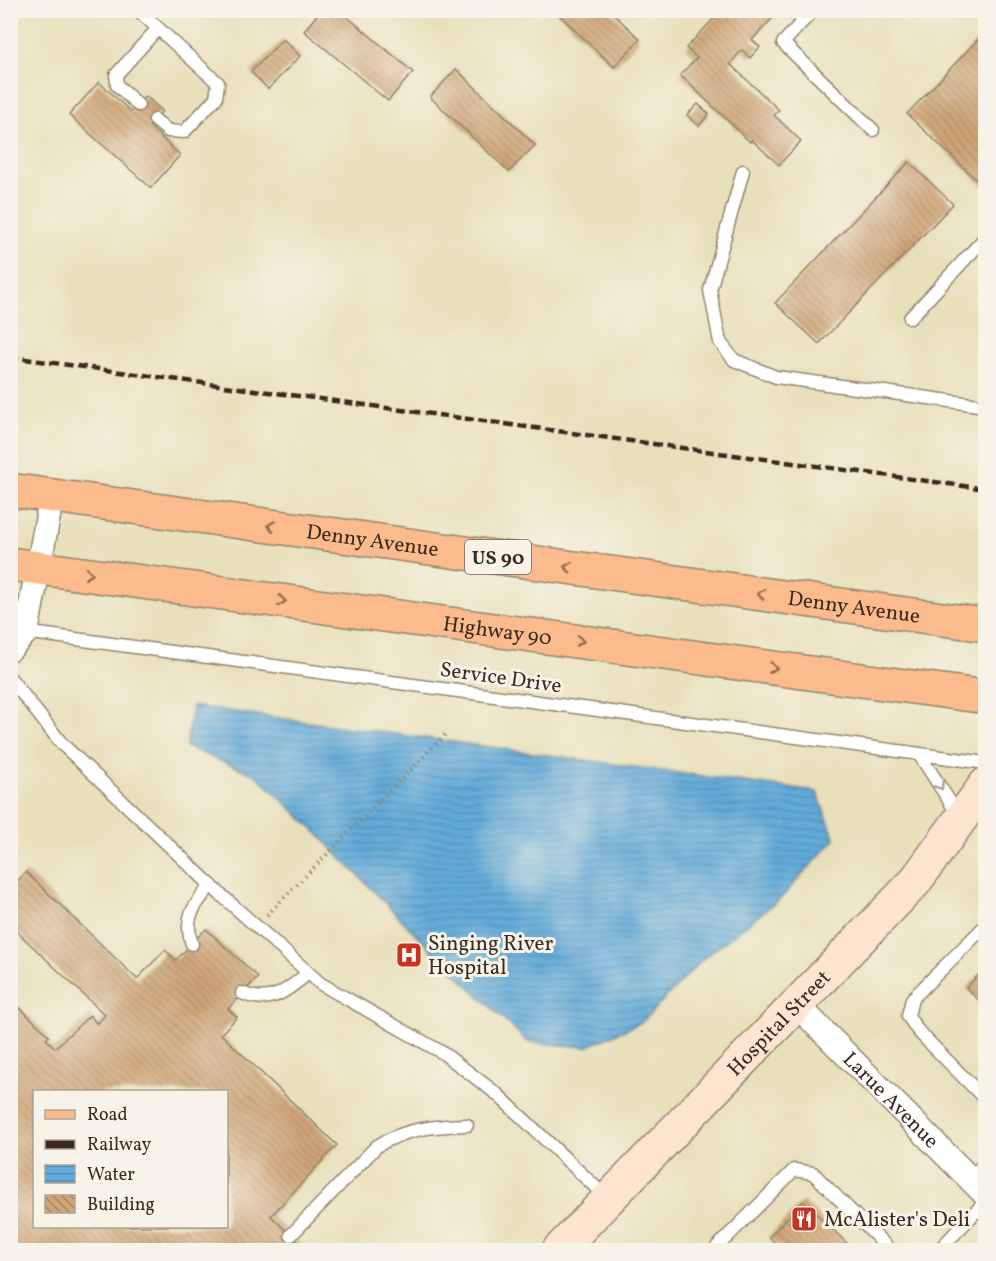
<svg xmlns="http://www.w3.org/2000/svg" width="996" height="1261" viewBox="0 0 996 1261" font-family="Vollkorn,serif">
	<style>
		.water { fill: url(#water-rules); stroke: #4e6a7c; stroke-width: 1.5 }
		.building { fill: url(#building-back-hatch); fill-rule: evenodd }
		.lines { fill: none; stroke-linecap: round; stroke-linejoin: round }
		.lane-casing { stroke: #92856c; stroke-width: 15 }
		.street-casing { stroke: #92856c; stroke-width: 27 }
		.secondary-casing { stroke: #92856c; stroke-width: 36 }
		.primary-casing { stroke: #92856c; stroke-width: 36 }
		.path { stroke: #92856c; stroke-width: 4; stroke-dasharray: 1.5 4.5; stroke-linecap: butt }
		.lane { stroke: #fff; stroke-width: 12 }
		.street { stroke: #fff; stroke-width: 24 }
		.secondary { stroke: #fde4d1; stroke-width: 33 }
		.primary { stroke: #fbbb8c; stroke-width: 33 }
		.rail { stroke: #3b2a1e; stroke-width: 4.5; stroke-dasharray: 9 4.5; stroke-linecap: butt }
		.oneway { stroke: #916b50 }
		.oneway2 { stroke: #a79f9a }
		.labels { text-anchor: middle; stroke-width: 6; stroke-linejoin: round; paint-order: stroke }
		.shield { fill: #f7f3e8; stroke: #73665b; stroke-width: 1.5 }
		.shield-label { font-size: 20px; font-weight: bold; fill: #3b2a1e }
		.street-label { font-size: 21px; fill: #3b2a1e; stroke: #f7f3e8 }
		.poi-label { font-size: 21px; fill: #3b2a1e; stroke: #f7f3e8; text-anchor: start }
	</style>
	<defs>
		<pattern id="water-rules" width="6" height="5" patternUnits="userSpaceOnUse" patternTransform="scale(1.5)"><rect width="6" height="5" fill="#62abda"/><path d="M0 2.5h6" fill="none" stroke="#528bb0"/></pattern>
		<pattern id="building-back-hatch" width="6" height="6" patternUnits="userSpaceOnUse" patternTransform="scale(1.5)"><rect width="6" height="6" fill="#d0a678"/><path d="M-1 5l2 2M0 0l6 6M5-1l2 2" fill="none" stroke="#aa8762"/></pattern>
	</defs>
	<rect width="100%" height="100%" fill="#f7f3e8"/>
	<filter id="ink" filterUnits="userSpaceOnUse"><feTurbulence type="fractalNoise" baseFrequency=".0167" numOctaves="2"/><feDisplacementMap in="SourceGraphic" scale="12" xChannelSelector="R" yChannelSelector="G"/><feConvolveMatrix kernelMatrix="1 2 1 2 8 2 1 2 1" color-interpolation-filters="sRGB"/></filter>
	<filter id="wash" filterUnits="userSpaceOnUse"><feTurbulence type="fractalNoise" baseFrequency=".008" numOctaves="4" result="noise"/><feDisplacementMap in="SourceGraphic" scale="24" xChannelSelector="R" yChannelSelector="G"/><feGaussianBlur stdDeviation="1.35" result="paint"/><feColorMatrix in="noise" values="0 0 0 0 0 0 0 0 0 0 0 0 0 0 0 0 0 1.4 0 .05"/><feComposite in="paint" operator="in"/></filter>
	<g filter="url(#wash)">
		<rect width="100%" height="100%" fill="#e8e0bb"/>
		<path class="water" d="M 192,706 L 817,792 L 835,839 L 780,899 L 705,957 L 642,1022 L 586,1047 L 528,1042 L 438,957 L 313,829 L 256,775 L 186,747 Z"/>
		<g id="blocks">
			<g class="building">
				<path d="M 321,10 L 339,10 L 413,72 L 388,101 L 304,31 Z"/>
				<path d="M 554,10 L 609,10 L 640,39 L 614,67 Z"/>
				<path d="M 722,10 L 780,10 L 752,40 L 760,47 L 750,58 L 742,50 L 730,64 L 779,110 L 774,115 L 801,141 L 779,165 L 752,140 L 750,142 L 680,75 L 697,58 L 686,48 Z"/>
				<path d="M 986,31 L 986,189 L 907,114 Z"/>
				<path d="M 283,39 L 300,56 L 268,89 L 251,72 Z"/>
				<path d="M 456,69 L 535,145 L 509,172 L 430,97 Z"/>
				<path d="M 99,82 L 131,112 L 146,96 L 162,111 L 149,126 L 180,155 L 151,188 L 69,115 Z"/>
				<path d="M 698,104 L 709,114 L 699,126 L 687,115 Z"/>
				<path d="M 909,162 L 953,204 L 819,344 L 775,303 Z"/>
				<path d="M 26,872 L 137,979 L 165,950 L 176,960 L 206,929 L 258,977 L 228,1009 L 237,1017 L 221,1034 L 337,1145 L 271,1216 L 303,1247 L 300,1250 L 10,1250 L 10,998 L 49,1036 L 46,1039 L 55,1048 L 90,1015 L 97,1024 L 105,1015 L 10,925 L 10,889 ZM 34,1092 L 226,1092 L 226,1226 L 34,1226 Z"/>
				<path d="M 986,967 L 986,1007 L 966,988 Z"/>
				<path d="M 803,1201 L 854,1250 L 783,1250 L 769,1237 Z"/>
			</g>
		</g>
	</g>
	<g filter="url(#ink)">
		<use href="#blocks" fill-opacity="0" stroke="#92856c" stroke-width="1.5"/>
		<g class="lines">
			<defs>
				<g id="lane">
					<path d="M 138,10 L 218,83 L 216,98 L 184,132 L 168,131 L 155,120"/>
					<path d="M 813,10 L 783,43 L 873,130"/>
					<path d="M 138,105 L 117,85 L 116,75 L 158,28"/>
					<path d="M 743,171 L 710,290 L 720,342 L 734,360 L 776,377 L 986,406"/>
					<path d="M 910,318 L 984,239 L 986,240"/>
					<path d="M 10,630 L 986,763"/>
					<path d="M 10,678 L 62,744 L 220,894 L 321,984 L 443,1053 L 497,1094 L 607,1198"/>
					<path d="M 919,754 L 959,816"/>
					<path d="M 986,925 L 912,999 L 908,1016 L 918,1031 L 986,1100"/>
					<path d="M 192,944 C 183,917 194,906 211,885"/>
					<path d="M 242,993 C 270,1006 288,990 308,973"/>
					<path d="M 970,1178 L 986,1162"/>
					<path d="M 291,1235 L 377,1146 C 406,1128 435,1126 467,1125"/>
					<path d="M 718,1250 L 717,1247 L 794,1170 L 813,1173 L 890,1250"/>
					<path d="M 939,1250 L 986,1201"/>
				</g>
				<g id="street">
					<path d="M 10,649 L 26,632 L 52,495"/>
					<path id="s1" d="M 796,1004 L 986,1195"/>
				</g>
				<g id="secondary">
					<path id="s2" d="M 559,1250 L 914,883 L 986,784"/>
				</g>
				<g id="primary">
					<path id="s3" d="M 10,490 L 986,625"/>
					<path id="s4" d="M 10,564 L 986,697"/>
				</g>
			</defs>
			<use href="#lane" class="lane-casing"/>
			<use href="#street" class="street-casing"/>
			<use href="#secondary" class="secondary-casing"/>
			<use href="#primary" class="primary-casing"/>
			<path class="path" d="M 267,915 L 448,732"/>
			<use href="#lane" class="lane"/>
			<use href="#street" class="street"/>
			<use href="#secondary" class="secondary"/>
			<use href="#primary" class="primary"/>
			<path class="rail" d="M 10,357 L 986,489"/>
		</g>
		<defs><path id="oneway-chevron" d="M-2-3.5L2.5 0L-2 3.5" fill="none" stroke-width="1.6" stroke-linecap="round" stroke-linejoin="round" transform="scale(1.5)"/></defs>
		<g class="oneway">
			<use href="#oneway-chevron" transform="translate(271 526) rotate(-172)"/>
			<use href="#oneway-chevron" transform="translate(568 567) rotate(-172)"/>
			<use href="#oneway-chevron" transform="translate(89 574) rotate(8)"/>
			<use href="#oneway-chevron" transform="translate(761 594) rotate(-172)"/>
			<use href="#oneway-chevron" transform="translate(282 601) rotate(8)"/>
			<use href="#oneway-chevron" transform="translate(580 641) rotate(8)"/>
			<use href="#oneway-chevron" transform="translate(773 668) rotate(8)"/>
		</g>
		<use class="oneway2" href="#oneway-chevron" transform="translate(940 786) rotate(57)"/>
	</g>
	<defs>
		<symbol id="hospital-square" viewBox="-11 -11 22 22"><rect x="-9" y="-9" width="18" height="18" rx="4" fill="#c8321e" stroke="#f7f3e8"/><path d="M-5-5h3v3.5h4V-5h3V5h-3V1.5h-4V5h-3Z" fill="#fff"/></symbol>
		<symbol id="restaurant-square" viewBox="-11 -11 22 22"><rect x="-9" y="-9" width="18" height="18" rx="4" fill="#c8321e" stroke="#f7f3e8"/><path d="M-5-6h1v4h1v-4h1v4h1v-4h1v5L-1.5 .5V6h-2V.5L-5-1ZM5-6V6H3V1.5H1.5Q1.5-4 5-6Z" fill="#fff"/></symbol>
	</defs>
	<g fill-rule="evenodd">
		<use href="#hospital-square" x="394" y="940" width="30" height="30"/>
		<use href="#restaurant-square" x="789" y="1204" width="30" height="30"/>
	</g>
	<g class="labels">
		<rect class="shield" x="465" y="540" width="66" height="34" rx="4.5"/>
		<g class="shield-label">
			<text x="498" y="564">US 90</text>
		</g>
		<g class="street-label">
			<text dy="7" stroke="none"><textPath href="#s3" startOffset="366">Denny Avenue</textPath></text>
			<text dy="7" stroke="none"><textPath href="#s3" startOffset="852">Denny Avenue</textPath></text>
			<text dy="7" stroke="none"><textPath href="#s4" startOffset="492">Highway 90</textPath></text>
			<text transform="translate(501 677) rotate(8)" y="7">Service Drive</text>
			<text dy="7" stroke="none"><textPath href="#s2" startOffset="316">Hospital Street</textPath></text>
			<text dy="7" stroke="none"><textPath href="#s1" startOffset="135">Larue Avenue</textPath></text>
		</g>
		<g class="poi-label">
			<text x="428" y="950">Singing River<tspan x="428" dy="24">Hospital</tspan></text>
			<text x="824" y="1226">McAlister's Deli</text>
		</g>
	</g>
	<rect width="996" height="1261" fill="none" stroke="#f7f3e8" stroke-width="36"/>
	<rect x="33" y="1090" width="195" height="138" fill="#f7f3e8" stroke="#aca397" stroke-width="1.5"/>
	<rect x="45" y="1110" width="30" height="9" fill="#fbbb8c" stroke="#aca397" stroke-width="1.5"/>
	<text x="87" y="1120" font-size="18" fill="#3b2a1e">Road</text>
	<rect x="45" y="1140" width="30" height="9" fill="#3b2a1e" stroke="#aca397" stroke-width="1.5"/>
	<text x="87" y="1150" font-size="18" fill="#3b2a1e">Railway</text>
	<rect x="45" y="1165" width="30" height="18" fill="url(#water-rules)" stroke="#aca397" stroke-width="1.5"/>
	<text x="87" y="1180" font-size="18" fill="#3b2a1e">Water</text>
	<rect x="45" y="1195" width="30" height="18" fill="url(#building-back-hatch)" stroke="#aca397" stroke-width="1.5"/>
	<text x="87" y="1210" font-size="18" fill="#3b2a1e">Building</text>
</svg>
